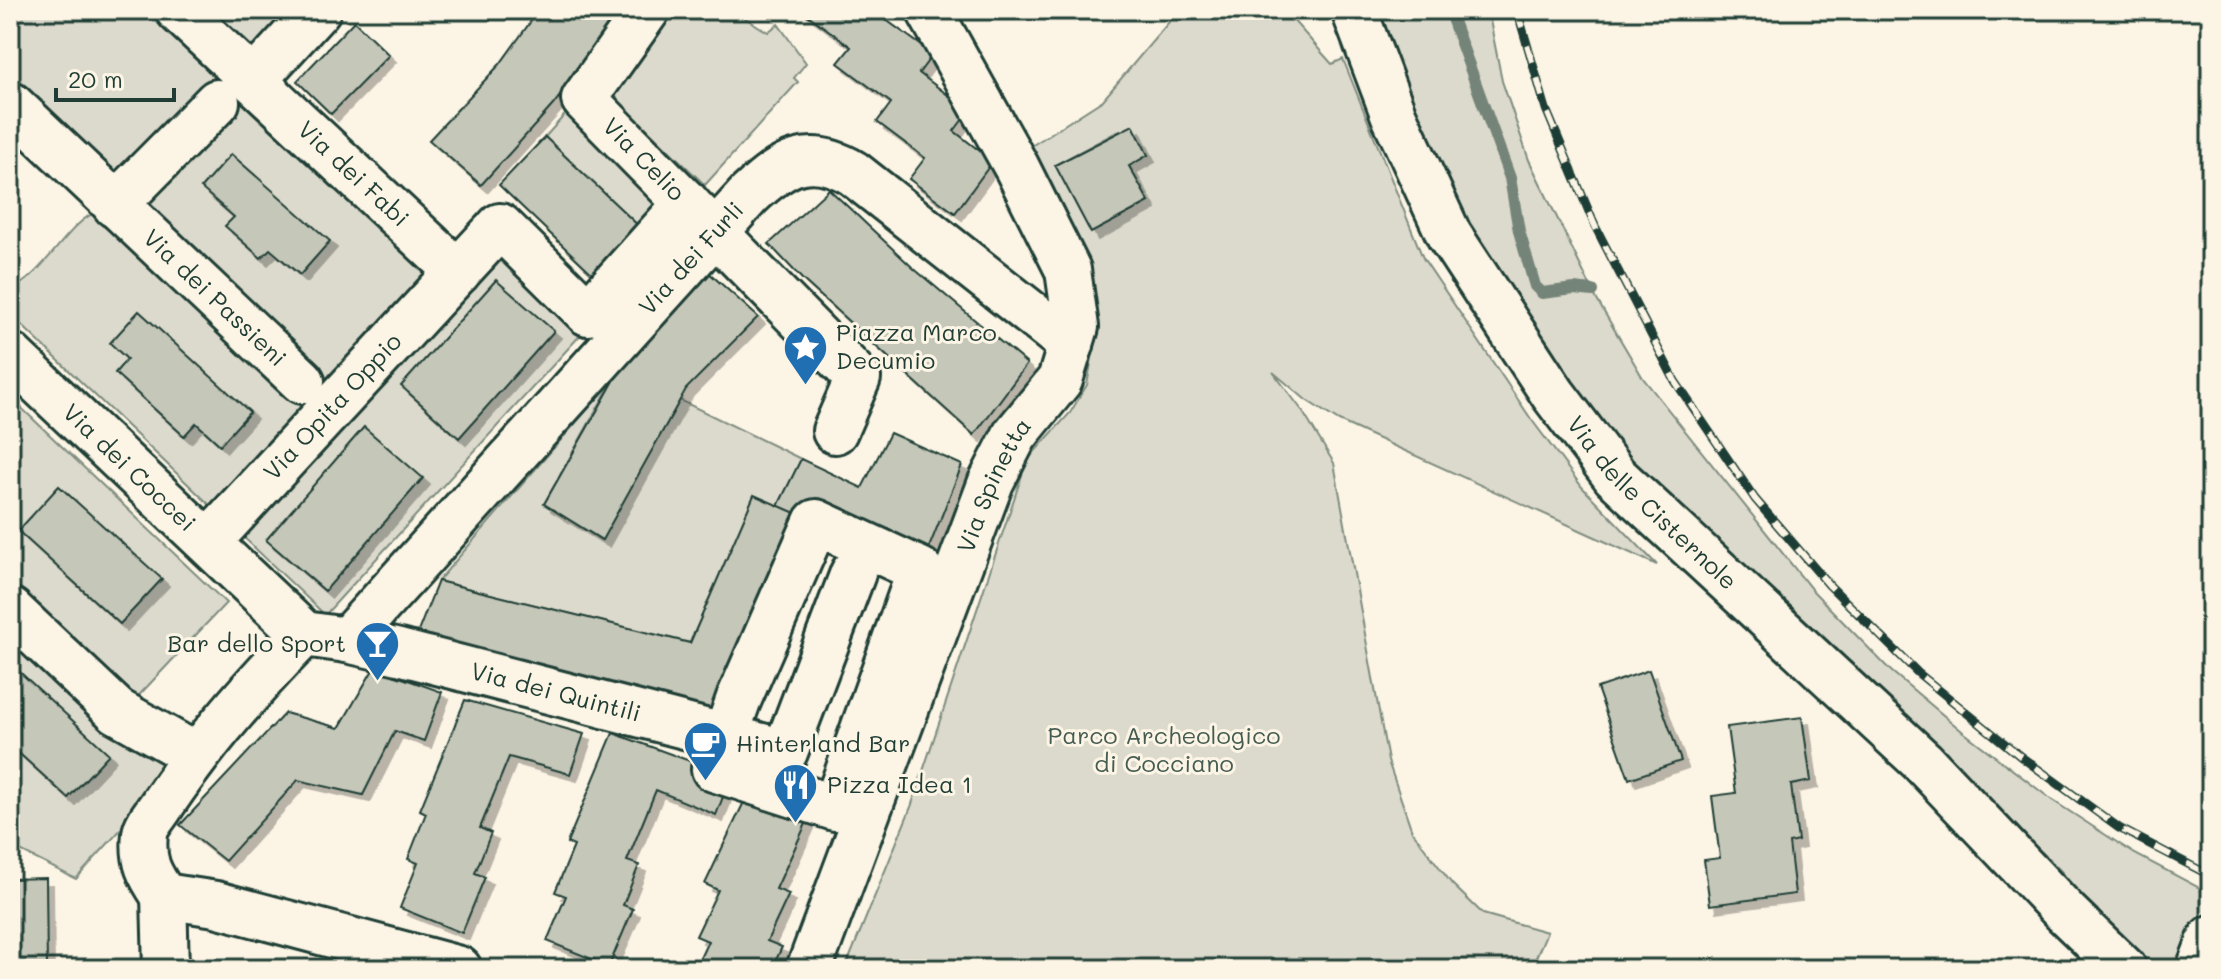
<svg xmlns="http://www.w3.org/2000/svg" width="2221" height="979" viewBox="0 0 2221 979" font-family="Mali,sans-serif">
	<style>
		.green { fill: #dcdacc; stroke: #7e8c80; stroke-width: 2; fill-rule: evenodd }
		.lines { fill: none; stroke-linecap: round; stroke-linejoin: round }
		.stream { stroke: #758479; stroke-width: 12 }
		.building { fill: #c5c7b9; stroke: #1f3d34; stroke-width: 2; filter: url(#shadow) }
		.minor-casing { stroke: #1f3d34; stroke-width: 50 }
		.minor { stroke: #fcf5e5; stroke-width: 44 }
		.rail-casing { stroke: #1f3d34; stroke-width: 9 }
		.rail { stroke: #fcf5e5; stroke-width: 6; stroke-dasharray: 18; stroke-linecap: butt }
		.labels { text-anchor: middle; stroke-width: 6; stroke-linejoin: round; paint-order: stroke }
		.street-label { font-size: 24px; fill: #1f3d34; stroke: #fcf5e5 }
		.poi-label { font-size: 24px; fill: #1f3d34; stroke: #fcf5e5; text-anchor: start }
		.park-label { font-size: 24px; fill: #455c52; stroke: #fcf5e5 }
	</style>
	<defs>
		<filter id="shadow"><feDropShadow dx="7" dy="7" stdDeviation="0" flood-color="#0004"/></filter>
	</defs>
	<rect width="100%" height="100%" fill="#fcf5e5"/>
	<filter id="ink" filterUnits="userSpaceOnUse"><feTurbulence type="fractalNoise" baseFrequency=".0125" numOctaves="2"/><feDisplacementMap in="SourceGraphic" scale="16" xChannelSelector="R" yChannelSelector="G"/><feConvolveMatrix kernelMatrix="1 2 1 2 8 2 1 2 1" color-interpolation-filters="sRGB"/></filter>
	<g filter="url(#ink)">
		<g class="green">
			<path d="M 26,10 L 155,10 L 225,77 L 121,184 L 10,83 L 10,26 Z"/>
			<path d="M 202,10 L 299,10 L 255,59 Z"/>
			<path d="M 670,10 L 732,10 L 768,32 L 778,24 L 806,63 L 794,78 L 798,82 L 705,185 L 610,93 Z"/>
			<path d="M 1179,10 L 1284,10 L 1332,64 L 1343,59 L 1423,258 L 1531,419 L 1582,487 L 1657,565 L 1339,421 L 1306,400 L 1273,372 L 1301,409 L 1334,463 L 1388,761 L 1412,831 L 1452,884 L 1483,914 L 1547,932 L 1531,969 L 845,969 L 911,807 L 1027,460 L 1070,413 L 1087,385 L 1098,325 L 1095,294 L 1089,273 L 1025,150 L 1103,100 ZM 1133,126 L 1148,155 L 1129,166 L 1149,202 L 1091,233 L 1055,165 L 1113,134 Z"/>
			<path d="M 1377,10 L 1488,10 L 1502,81 L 1529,160 L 1597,300 L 1643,378 L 1812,590 L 1891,671 L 1962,731 L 2052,800 L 2135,854 L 2211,894 C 2211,899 2212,907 2211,912 C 2205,934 2184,966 2159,962 C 2112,954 2088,900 2059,869 C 2028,836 1991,810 1959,780 C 1852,678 1747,574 1641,471 L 1592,417 L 1462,219 L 1435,165 Z"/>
			<path d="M 244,95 L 434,274 L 328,386 L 133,208 Z"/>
			<path d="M 570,109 L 671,204 L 645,232 L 545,137 Z"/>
			<path d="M 99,211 L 119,224 L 309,406 L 214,509 L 10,314 L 10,290 C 45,275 69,220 99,211 Z"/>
			<path d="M 497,249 L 585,330 L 325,615 L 237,531 Z"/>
			<path d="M 613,380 L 544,504 L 601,540 L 680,400 L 801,459 L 778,506 L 754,496 L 690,643 L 438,581 Z"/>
			<path d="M 10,397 L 226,603 L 128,707 L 10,596 Z"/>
			<path d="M 10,624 L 172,773 L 76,879 L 10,846 Z"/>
		</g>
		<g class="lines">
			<path class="stream" d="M 1449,10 L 1510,178 L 1519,231 L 1535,286 L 1542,293 L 1574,289 L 1593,291"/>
		</g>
		<g class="building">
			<path d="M 539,10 L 624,10 L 553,105 L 481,185 L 429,140 L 500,64 Z"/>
			<path d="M 801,10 L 881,10 L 878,14 L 933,54 L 919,73 L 969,111 L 954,131 L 993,161 L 955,213 L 909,179 L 925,158 L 877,122 L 891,103 L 838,63 L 851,47 Z"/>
			<path d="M 354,21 L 389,55 L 331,114 L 297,81 Z"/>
			<path d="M 1133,125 L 1148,155 L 1129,166 L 1149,202 L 1091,233 L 1055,165 Z"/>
			<path d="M 545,137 L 645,232 L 599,280 L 499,185 Z"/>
			<path d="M 231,154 L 330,241 L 300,275 L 270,249 L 261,258 L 225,226 L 234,217 L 201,188 Z"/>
			<path d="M 829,189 L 912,267 L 1027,364 L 974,435 L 803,280 L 769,244 Z"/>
			<path d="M 706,270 L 758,317 L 686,389 L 602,540 L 544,504 L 635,344 Z"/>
			<path d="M 496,280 L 554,331 L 459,438 L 401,386 Z"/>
			<path d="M 139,311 L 250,412 L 220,445 L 196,423 L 184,436 L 115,373 L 127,359 L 110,343 Z"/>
			<path d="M 2207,378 L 2211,379 L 2211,451 L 2204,451 Z"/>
			<path d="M 364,427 L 423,478 L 325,591 L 266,540 Z"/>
			<path d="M 890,433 L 962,465 L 920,570 L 778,506 L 801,459 L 862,488 Z"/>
			<path d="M 59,486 L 162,579 L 120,624 L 18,531 Z"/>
			<path d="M 754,495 L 816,522 L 730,721 L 414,642 L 438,581 L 690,643 Z"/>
			<path d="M 10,663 L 109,754 L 68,798 L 10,745 Z"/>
			<path d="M 374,668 L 442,692 L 424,741 L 395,731 L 363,795 L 298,780 L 225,861 L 180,825 L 285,713 L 339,728 Z"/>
			<path d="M 1649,670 L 1681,761 L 1629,779 L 1597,688 Z"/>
			<path d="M 465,700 L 584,734 L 570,774 L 509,757 L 480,828 L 491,833 L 475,873 L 485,877 L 462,933 L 400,908 L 418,863 L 408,859 L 426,813 L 420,810 Z"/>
			<path d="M 1802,717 L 1811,781 L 1791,785 L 1798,841 L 1789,843 L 1795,894 L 1710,905 L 1704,860 L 1720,858 L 1712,796 L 1736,793 L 1727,727 Z"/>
			<path d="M 613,733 L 731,776 L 716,815 L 656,790 L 627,861 L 639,865 L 623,905 L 633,909 L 609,966 L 547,941 L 566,896 L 555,892 L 574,846 L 567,843 Z"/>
			<path d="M 753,783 L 816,802 L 776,889 L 789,894 L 767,941 L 782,947 L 772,969 L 695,969 L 708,941 L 696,936 L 718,890 L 705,884 Z"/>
			<path d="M 46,878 L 47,969 L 10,969 L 10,879 Z"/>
		</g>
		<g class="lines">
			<defs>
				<g id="minor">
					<path id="s1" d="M 178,10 L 458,272"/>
					<path id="s2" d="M 647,10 L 584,99 L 858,378 L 835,431"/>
					<path id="s3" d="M 1354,10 L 1394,116 L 1449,235 L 1553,394 L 1615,476 L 1922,761 L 2066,913 L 2124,969"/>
					<path d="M 254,80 L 318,10"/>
					<path id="s4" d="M 10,104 L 302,381"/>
					<path d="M 115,205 L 217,102"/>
					<path id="s5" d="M 10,355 L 304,634 L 347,640 L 399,652 L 785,752 L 853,573"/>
					<path d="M 816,522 L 920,570 L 835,808 L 714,769 L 738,701 Z"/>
					<path id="s6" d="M 208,542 L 500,226 L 588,313 L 687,203"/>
					<path d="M 10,610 L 117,711 L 195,755"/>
					<path d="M 304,634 C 252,687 204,742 163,803 C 158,812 146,824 145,834 C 142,862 149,874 164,896 L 216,904 L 459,969"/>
					<path id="s7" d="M 347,640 L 749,195 C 783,163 809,147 853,173 L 1071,345"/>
					<path d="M 164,896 L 166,969"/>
					<path id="s8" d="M 809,969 L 991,482 L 1015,435 L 1060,380 L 1076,327 L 1068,270 L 1017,168 L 929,10"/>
					<path d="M 2199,969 L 2211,938"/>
				</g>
			</defs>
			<use href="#minor" class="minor-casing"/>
			<use href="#minor" class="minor"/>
			<defs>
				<path id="rail" d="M 1517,10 L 1546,109 L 1595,226 L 1675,381 L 1755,499 L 1829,585 L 1918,673 L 2020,756 L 2119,828 L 2211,876"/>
			</defs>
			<use href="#rail" class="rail-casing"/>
			<use href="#rail" class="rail"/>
		</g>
	</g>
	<defs>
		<symbol id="sight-pin" viewBox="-11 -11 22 30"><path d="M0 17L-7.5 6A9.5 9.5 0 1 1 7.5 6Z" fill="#1f6fb2" stroke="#fcf5e5"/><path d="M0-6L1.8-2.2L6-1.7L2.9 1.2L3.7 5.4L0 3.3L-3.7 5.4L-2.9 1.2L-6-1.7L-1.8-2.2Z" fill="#fff"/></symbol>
		<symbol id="bar-pin" viewBox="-11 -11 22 30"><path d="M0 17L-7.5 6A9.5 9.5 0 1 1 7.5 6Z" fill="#1f6fb2" stroke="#fcf5e5"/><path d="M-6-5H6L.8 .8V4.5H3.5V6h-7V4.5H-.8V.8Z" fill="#fff"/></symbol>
		<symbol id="cafe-pin" viewBox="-11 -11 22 30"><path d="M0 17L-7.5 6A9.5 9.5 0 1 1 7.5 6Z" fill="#1f6fb2" stroke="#fcf5e5"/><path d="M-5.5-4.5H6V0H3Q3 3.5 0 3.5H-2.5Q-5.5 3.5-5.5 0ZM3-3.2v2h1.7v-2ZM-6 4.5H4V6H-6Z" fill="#fff"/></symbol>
		<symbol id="restaurant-pin" viewBox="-11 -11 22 30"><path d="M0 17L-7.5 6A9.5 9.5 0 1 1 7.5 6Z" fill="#1f6fb2" stroke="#fcf5e5"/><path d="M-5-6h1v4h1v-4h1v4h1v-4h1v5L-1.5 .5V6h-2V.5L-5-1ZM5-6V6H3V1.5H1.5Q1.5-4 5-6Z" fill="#fff"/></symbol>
	</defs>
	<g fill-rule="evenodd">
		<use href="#sight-pin" x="780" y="322" width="51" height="69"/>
		<use href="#bar-pin" x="352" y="618" width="51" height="69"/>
		<use href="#cafe-pin" x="680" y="718" width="51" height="69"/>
		<use href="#restaurant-pin" x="770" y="760" width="51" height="69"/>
	</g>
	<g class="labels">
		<g class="street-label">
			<text dy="8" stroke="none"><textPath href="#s2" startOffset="194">Via Celio</textPath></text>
			<text dy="8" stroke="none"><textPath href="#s1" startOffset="240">Via dei Fabi</textPath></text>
			<text dy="8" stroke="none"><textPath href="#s7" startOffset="514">Via dei Furli</textPath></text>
			<text dy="8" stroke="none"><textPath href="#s4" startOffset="282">Via dei Passieni</textPath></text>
			<text dy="8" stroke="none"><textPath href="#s6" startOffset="184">Via Opita Oppio</textPath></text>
			<text dy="8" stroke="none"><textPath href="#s5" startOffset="164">Via dei Coccei</textPath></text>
			<text dy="8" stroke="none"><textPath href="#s8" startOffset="518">Via Spinetta</textPath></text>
			<text dy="8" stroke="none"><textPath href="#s3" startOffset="582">Via delle Cisternole</textPath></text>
			<text dy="8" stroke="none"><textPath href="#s5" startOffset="664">Via dei Quintili</textPath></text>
		</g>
		<g class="poi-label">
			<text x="836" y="341">Piazza Marco<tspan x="836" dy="28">Decumio</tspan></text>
			<text x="346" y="652" text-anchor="end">Bar dello Sport</text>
			<text x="736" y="752">Hinterland Bar</text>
			<text x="827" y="793">Pizza Idea 1</text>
		</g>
		<g class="park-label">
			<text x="1164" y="744">Parco Archeologico<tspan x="1164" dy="28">di Cocciano</tspan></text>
		</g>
	</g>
	<rect width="2221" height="979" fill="none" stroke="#fcf5e5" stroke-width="40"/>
	<rect x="20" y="20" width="2181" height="939" fill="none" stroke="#1f3d34" stroke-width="3" filter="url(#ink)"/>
	<path d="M56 88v12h118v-12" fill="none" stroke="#1f3d34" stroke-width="4"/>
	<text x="68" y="88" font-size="24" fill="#1f3d34" stroke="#fcf5e5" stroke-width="6" paint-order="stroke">20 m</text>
</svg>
